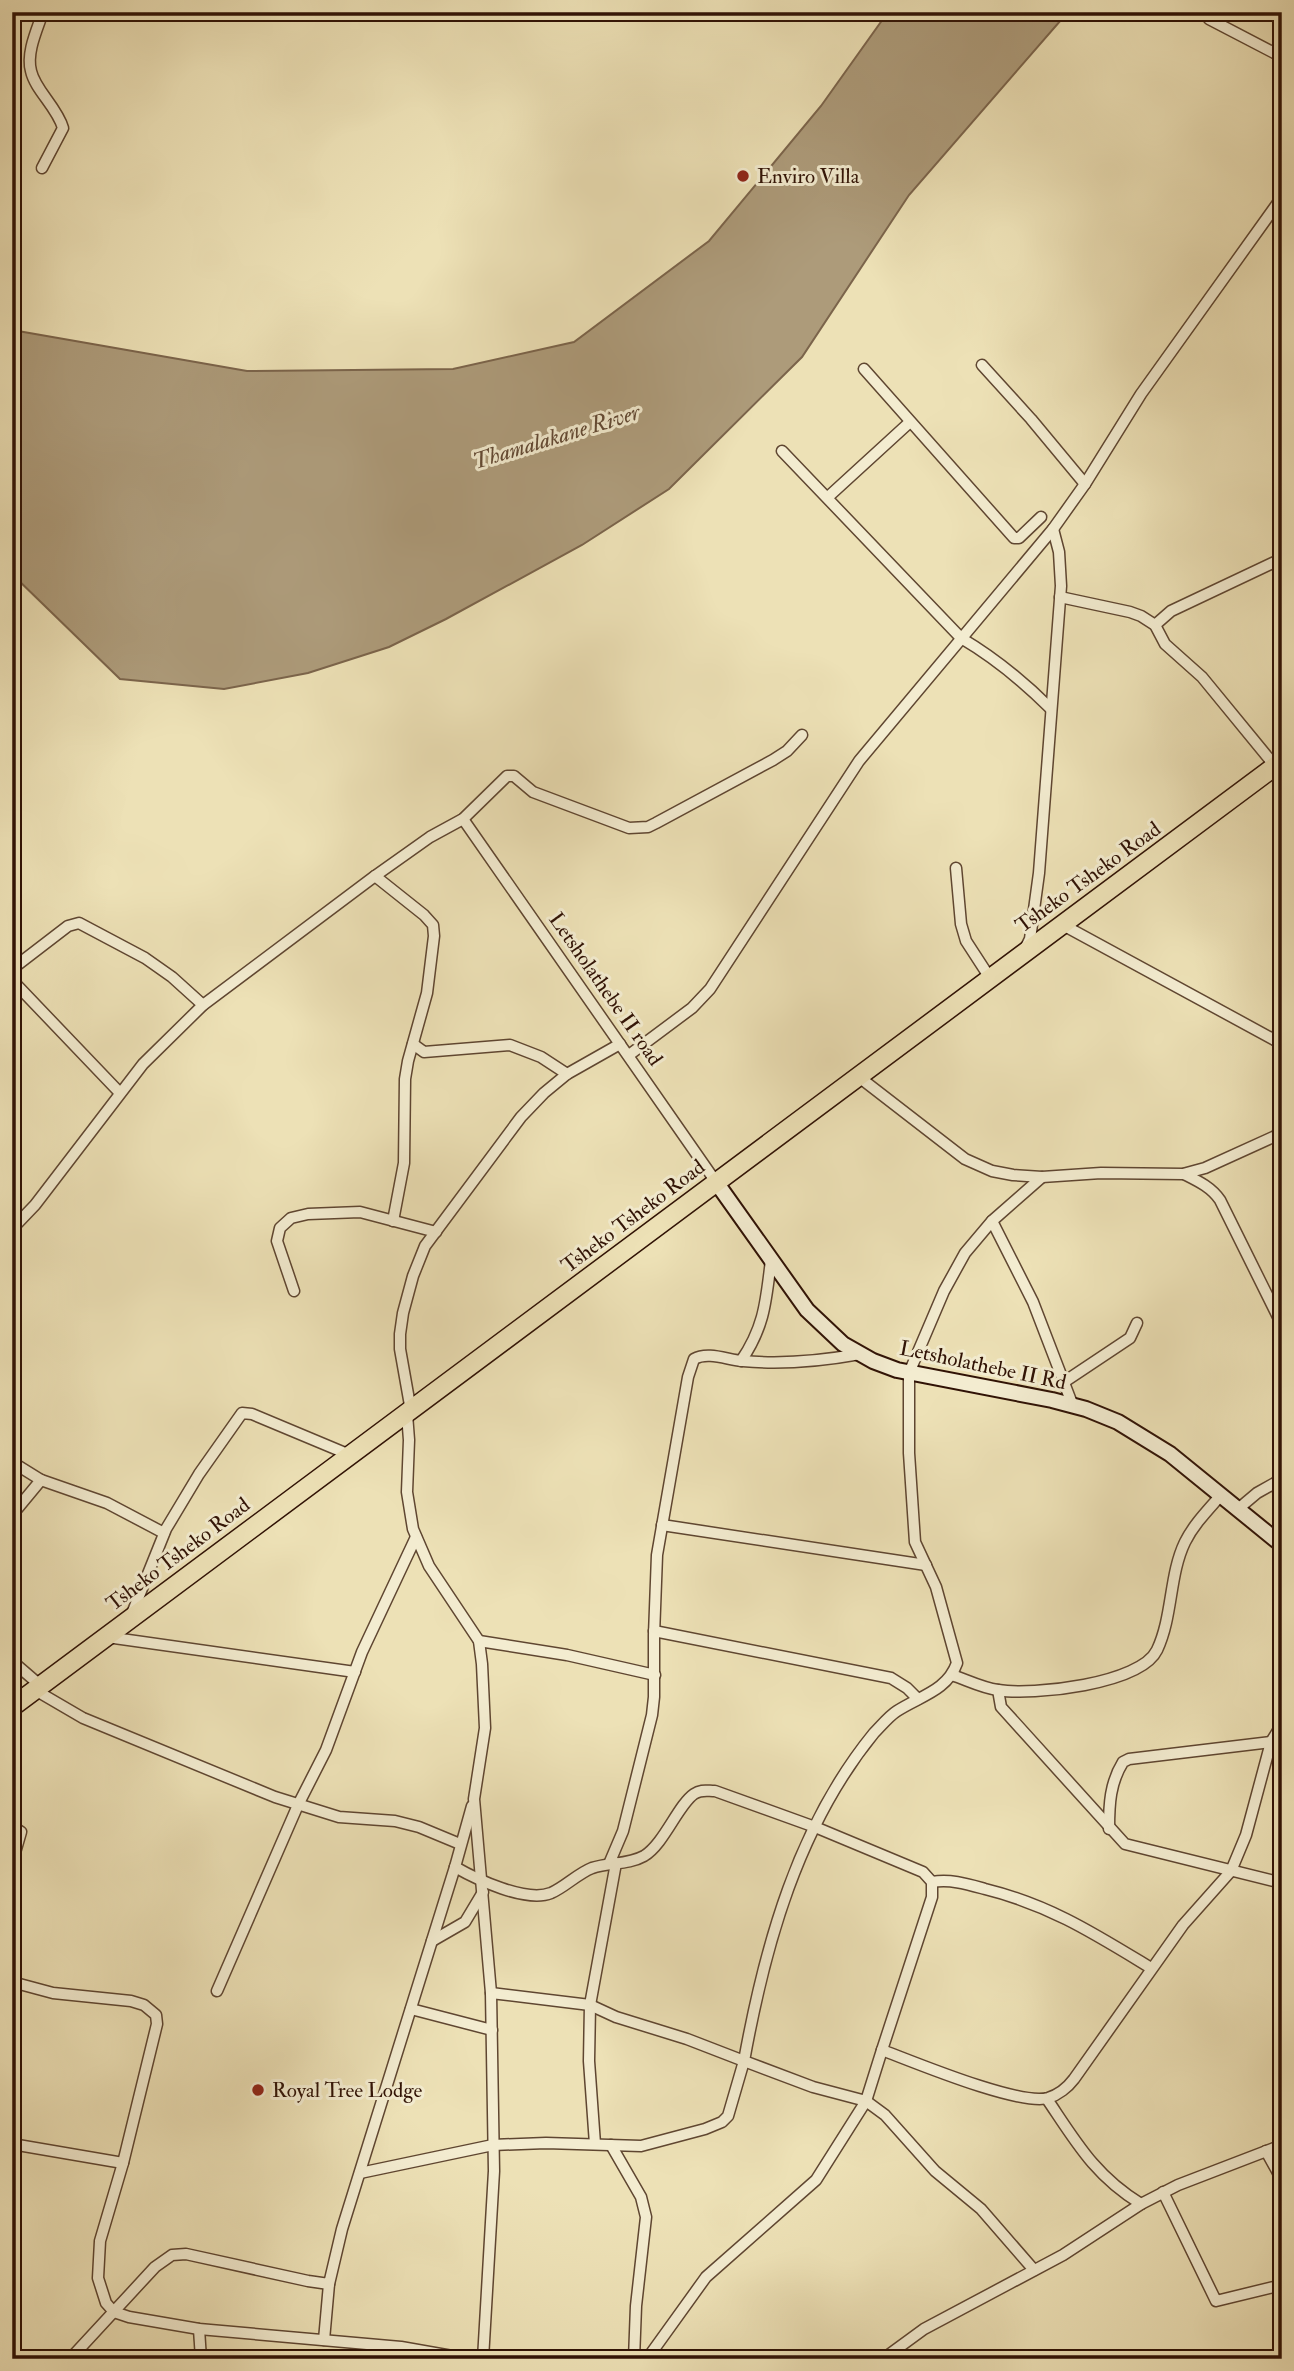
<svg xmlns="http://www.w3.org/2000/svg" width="1294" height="2371" viewBox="0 0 1294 2371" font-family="'IM FELL Double Pica',serif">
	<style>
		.water { fill: #ad9b7a; stroke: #7b644b; stroke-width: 2 }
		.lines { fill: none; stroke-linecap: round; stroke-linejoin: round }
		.street-casing { stroke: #5f4631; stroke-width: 13 }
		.secondary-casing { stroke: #301205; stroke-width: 18 }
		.highway-casing { stroke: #301205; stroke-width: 21 }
		.street { stroke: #f3ecd0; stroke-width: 10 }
		.secondary { stroke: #f3ecd0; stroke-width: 14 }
		.highway { stroke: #ede1b6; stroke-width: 18 }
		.poi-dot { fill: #8f2418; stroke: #f3ecd0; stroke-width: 2.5 }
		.labels { text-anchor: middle; stroke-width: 6; stroke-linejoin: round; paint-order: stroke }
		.poi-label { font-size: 21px; fill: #301205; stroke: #f3ecd0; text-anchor: start }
		.street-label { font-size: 21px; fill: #301205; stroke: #f3ecd0 }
		.water-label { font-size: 23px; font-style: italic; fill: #624934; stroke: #f3ecd0 }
	</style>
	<rect width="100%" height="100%" fill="#ede1b6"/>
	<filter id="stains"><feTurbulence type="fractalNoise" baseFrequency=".00286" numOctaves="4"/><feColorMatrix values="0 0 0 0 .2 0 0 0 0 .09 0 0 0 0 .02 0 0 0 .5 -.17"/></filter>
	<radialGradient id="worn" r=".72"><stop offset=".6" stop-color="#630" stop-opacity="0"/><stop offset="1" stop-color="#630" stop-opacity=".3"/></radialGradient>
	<path class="water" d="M 888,12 L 1068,12 L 909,195 L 802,357 L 669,489 L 582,545 L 446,619 L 389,647 L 308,673 L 224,689 L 120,679 L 12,574 L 12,329 L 18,331 L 247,371 L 453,369 L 574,342 L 709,241 L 821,106 Z"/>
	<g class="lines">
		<defs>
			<g id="street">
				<path d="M 1209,19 L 1282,57"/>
				<path d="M 42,168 L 63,128 C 57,107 35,90 31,71 C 26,53 37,30 43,12"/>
				<path d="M 982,365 L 1031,419 L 1085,484"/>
				<path d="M 864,369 L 1014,538 L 1019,538 L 1041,517"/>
				<path d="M 782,451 L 961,638 C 995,658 1023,681 1051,709"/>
				<path d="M 828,497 L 910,422"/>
				<path d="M 1060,597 L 1130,612 L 1141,616 L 1155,625 L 1165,644 L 1202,677 L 1275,766"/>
				<path d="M 1155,625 L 1171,611 L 1279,560"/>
				<path d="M 463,819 L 716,1182"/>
				<path d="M 956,868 L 961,924 L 966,941 L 990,978"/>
				<path d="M 375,876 L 424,915 L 433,925 L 434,936 L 427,993 L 408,1061 L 405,1079 L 404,1163 L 393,1221"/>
				<path d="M 1063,925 L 1282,1044"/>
				<path d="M 1025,949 L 1030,939 L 1039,873 L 1061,586 L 1059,552 L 1053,529"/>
				<path d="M 12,969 L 68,926 L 79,923 L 145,958 L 172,977 L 203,1005"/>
				<path d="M 12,980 L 120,1093"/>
				<path d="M 413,1044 L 424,1052 L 510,1045 L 541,1057 L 567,1074"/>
				<path d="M 629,1055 L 692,1008 L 710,989 L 859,761 L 1053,529 L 1085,484 L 1141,394 L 1282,197"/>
				<path d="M 859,1077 L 965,1159 L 992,1171 L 1013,1175 L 1042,1177 L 1101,1173 L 1183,1174 L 1205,1168 L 1282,1133"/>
				<path d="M 1184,1174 C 1198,1181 1211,1187 1220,1200 L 1282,1325"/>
				<path d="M 992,1221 L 1033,1302 L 1073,1406"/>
				<path d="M 12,1229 L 35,1205 L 143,1064 L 203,1005 L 375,876 L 430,837 L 463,819 L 507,776 L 514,776 L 533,792 L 629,828 L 648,827 L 656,823 L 773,760 L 787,751 L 802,735"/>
				<path d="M 294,1291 L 277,1241 L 280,1228 L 291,1218 L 308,1214 L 360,1212 L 436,1232"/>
				<path d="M 741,1361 C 765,1326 766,1300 771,1260"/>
				<path d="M 1064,1382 L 1130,1338 L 1137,1323"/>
				<path d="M 411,1411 L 400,1349 L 400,1334 L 403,1313 L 413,1276 L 425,1246 L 521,1117 L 544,1093 L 567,1074 L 620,1044"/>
				<path d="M 407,1414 L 409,1440 L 407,1492 L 413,1529 L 429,1566 L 479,1641 L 482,1664 L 485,1728 L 474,1799 L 491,1993 L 494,2171 L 483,2359"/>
				<path d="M 12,1462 L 41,1480"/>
				<path d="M 1238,1509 L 1257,1493 L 1282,1479"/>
				<path d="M 12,1515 L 41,1480 L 107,1503 L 164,1533"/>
				<path d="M 662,1525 L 926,1565"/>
				<path d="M 131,1616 L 166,1529 L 199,1474 L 242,1413 L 252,1414 L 350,1455"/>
				<path d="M 654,1631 L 891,1678 L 907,1688 L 918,1699"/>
				<path d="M 107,1637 L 355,1672"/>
				<path d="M 479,1641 L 567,1655 L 655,1675"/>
				<path d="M 12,1661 L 41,1686"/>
				<path d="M 952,1675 C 967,1680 982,1688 998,1690 C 1032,1696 1141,1684 1157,1650 C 1173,1616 1169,1575 1185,1542 C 1194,1524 1208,1510 1221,1495"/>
				<path d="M 35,1690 L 83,1718 L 275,1797 L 339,1817 L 395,1821 L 419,1827 L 460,1844"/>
				<path d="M 998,1690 L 1001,1707 L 1125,1844 L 1282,1883"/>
				<path d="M 12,1826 L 21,1832 L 12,1863"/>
				<path d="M 1109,1829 C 1109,1804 1110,1783 1123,1762 L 1129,1759 L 1271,1742"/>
				<path d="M 609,1864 L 623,1831 L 652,1715 L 654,1697 L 654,1635 L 657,1555 L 688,1377 L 694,1359 C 708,1351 728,1360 743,1361 C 783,1365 821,1361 860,1354"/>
				<path d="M 455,1867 C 476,1879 526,1903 551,1893 C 565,1887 577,1874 592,1868 C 609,1862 628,1865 644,1856 C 664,1844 678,1805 694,1794 C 701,1789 707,1791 715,1791 L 815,1827 L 923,1872 L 932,1882 L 932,1897 L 882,2050 C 914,2062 1019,2106 1048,2098 C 1058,2095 1068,2087 1074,2079 L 1183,1925 L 1231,1871 L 1246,1835 L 1271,1742 L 1282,1724"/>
				<path d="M 932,1882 C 951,1879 967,1884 985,1889 C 1050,1905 1095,1934 1151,1968"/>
				<path d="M 432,1941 L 465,1922 L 483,1892"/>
				<path d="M 12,1982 L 53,1993 L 131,2001 L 144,2005 L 156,2015 L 157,2024 L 123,2163 L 100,2241 L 98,2278 L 106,2303 L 114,2312 L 129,2317 L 199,2329 L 401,2347 L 469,2359"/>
				<path d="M 217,1991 L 298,1805 L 326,1750 L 362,1652 L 416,1537"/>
				<path d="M 411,2009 L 492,2030"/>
				<path d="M 882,2050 L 866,2101 L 813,2087 L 744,2061 C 765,1945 798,1826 874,1733 C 881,1726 889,1716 897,1711 C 920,1696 947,1691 957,1663 L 936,1587 L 915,1542 L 909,1453 L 909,1373 L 944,1291 L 965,1253 L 992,1221 L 1042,1177"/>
				<path d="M 1047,2099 C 1076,2142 1095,2176 1141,2204"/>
				<path d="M 12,2144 L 123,2163"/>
				<path d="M 595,2144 L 589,2061 L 590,2005 L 616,1863"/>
				<path d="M 611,2145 L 641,2197 L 646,2217 L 636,2306 L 634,2359"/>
				<path d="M 1266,2151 L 1282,2180"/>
				<path d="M 360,2173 L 493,2145 L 546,2143 L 641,2146 L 705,2129 L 722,2122 L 728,2116 L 744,2061 L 687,2039 L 616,2017 L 590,2005 L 491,1993"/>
				<path d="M 1163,2192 L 1216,2301 L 1282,2285"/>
				<path d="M 199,2329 L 201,2359"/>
				<path d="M 324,2340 L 329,2284"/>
				<path d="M 70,2359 L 155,2267 L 172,2255 L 186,2254 L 308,2281 L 329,2284 L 342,2229 L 455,1867 L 472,1806"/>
				<path d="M 647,2359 L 706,2277 L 816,2180 L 866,2101 L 885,2115 L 935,2171 L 981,2209 L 1034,2270"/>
				<path d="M 883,2359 L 924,2329 L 1063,2255 L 1141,2204 L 1178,2185 L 1282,2145"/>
			</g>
			<path id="secondary" d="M 716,1182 L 807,1310 L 843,1344 L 873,1361 L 897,1370 L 1052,1400 L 1086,1409 L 1118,1422 L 1170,1454 L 1282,1545"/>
			<path id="highway" d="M 12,1707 L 1282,761"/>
		</defs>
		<use href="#street" class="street-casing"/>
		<use href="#secondary" class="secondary-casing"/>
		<use href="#highway" class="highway-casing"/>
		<use href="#street" class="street"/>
		<use href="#secondary" class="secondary"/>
		<use href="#highway" class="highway"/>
	</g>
	<g class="poi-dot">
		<circle cx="743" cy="176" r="7"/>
		<circle cx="258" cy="2090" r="7"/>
	</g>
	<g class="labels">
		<g class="poi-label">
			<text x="757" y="183">Enviro Villa</text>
			<text x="272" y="2097">Royal Tree Lodge</text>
		</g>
		<g class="street-label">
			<text transform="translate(1088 877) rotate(-36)" y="7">Tsheko Tsheko Road</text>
			<text transform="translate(606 989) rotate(55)" y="7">Letsholathebe II road</text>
			<text transform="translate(633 1216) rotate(-37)" y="7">Tsheko Tsheko Road</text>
			<text transform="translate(983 1365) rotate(12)" y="7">Letsholathebe II Rd</text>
			<text transform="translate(178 1554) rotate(-37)" y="7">Tsheko Tsheko Road</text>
		</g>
		<g class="water-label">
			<text transform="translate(556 436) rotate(-17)" y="8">Thamalakane River</text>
		</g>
	</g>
	<rect width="1294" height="2371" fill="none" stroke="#ede1b6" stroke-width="42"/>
	<rect x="14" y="14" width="1266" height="2343" fill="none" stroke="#301205" stroke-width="3.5"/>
	<rect x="21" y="21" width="1252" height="2329" fill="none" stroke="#301205" stroke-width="2"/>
	<rect width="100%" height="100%" filter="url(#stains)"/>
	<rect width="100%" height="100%" fill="url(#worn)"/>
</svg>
